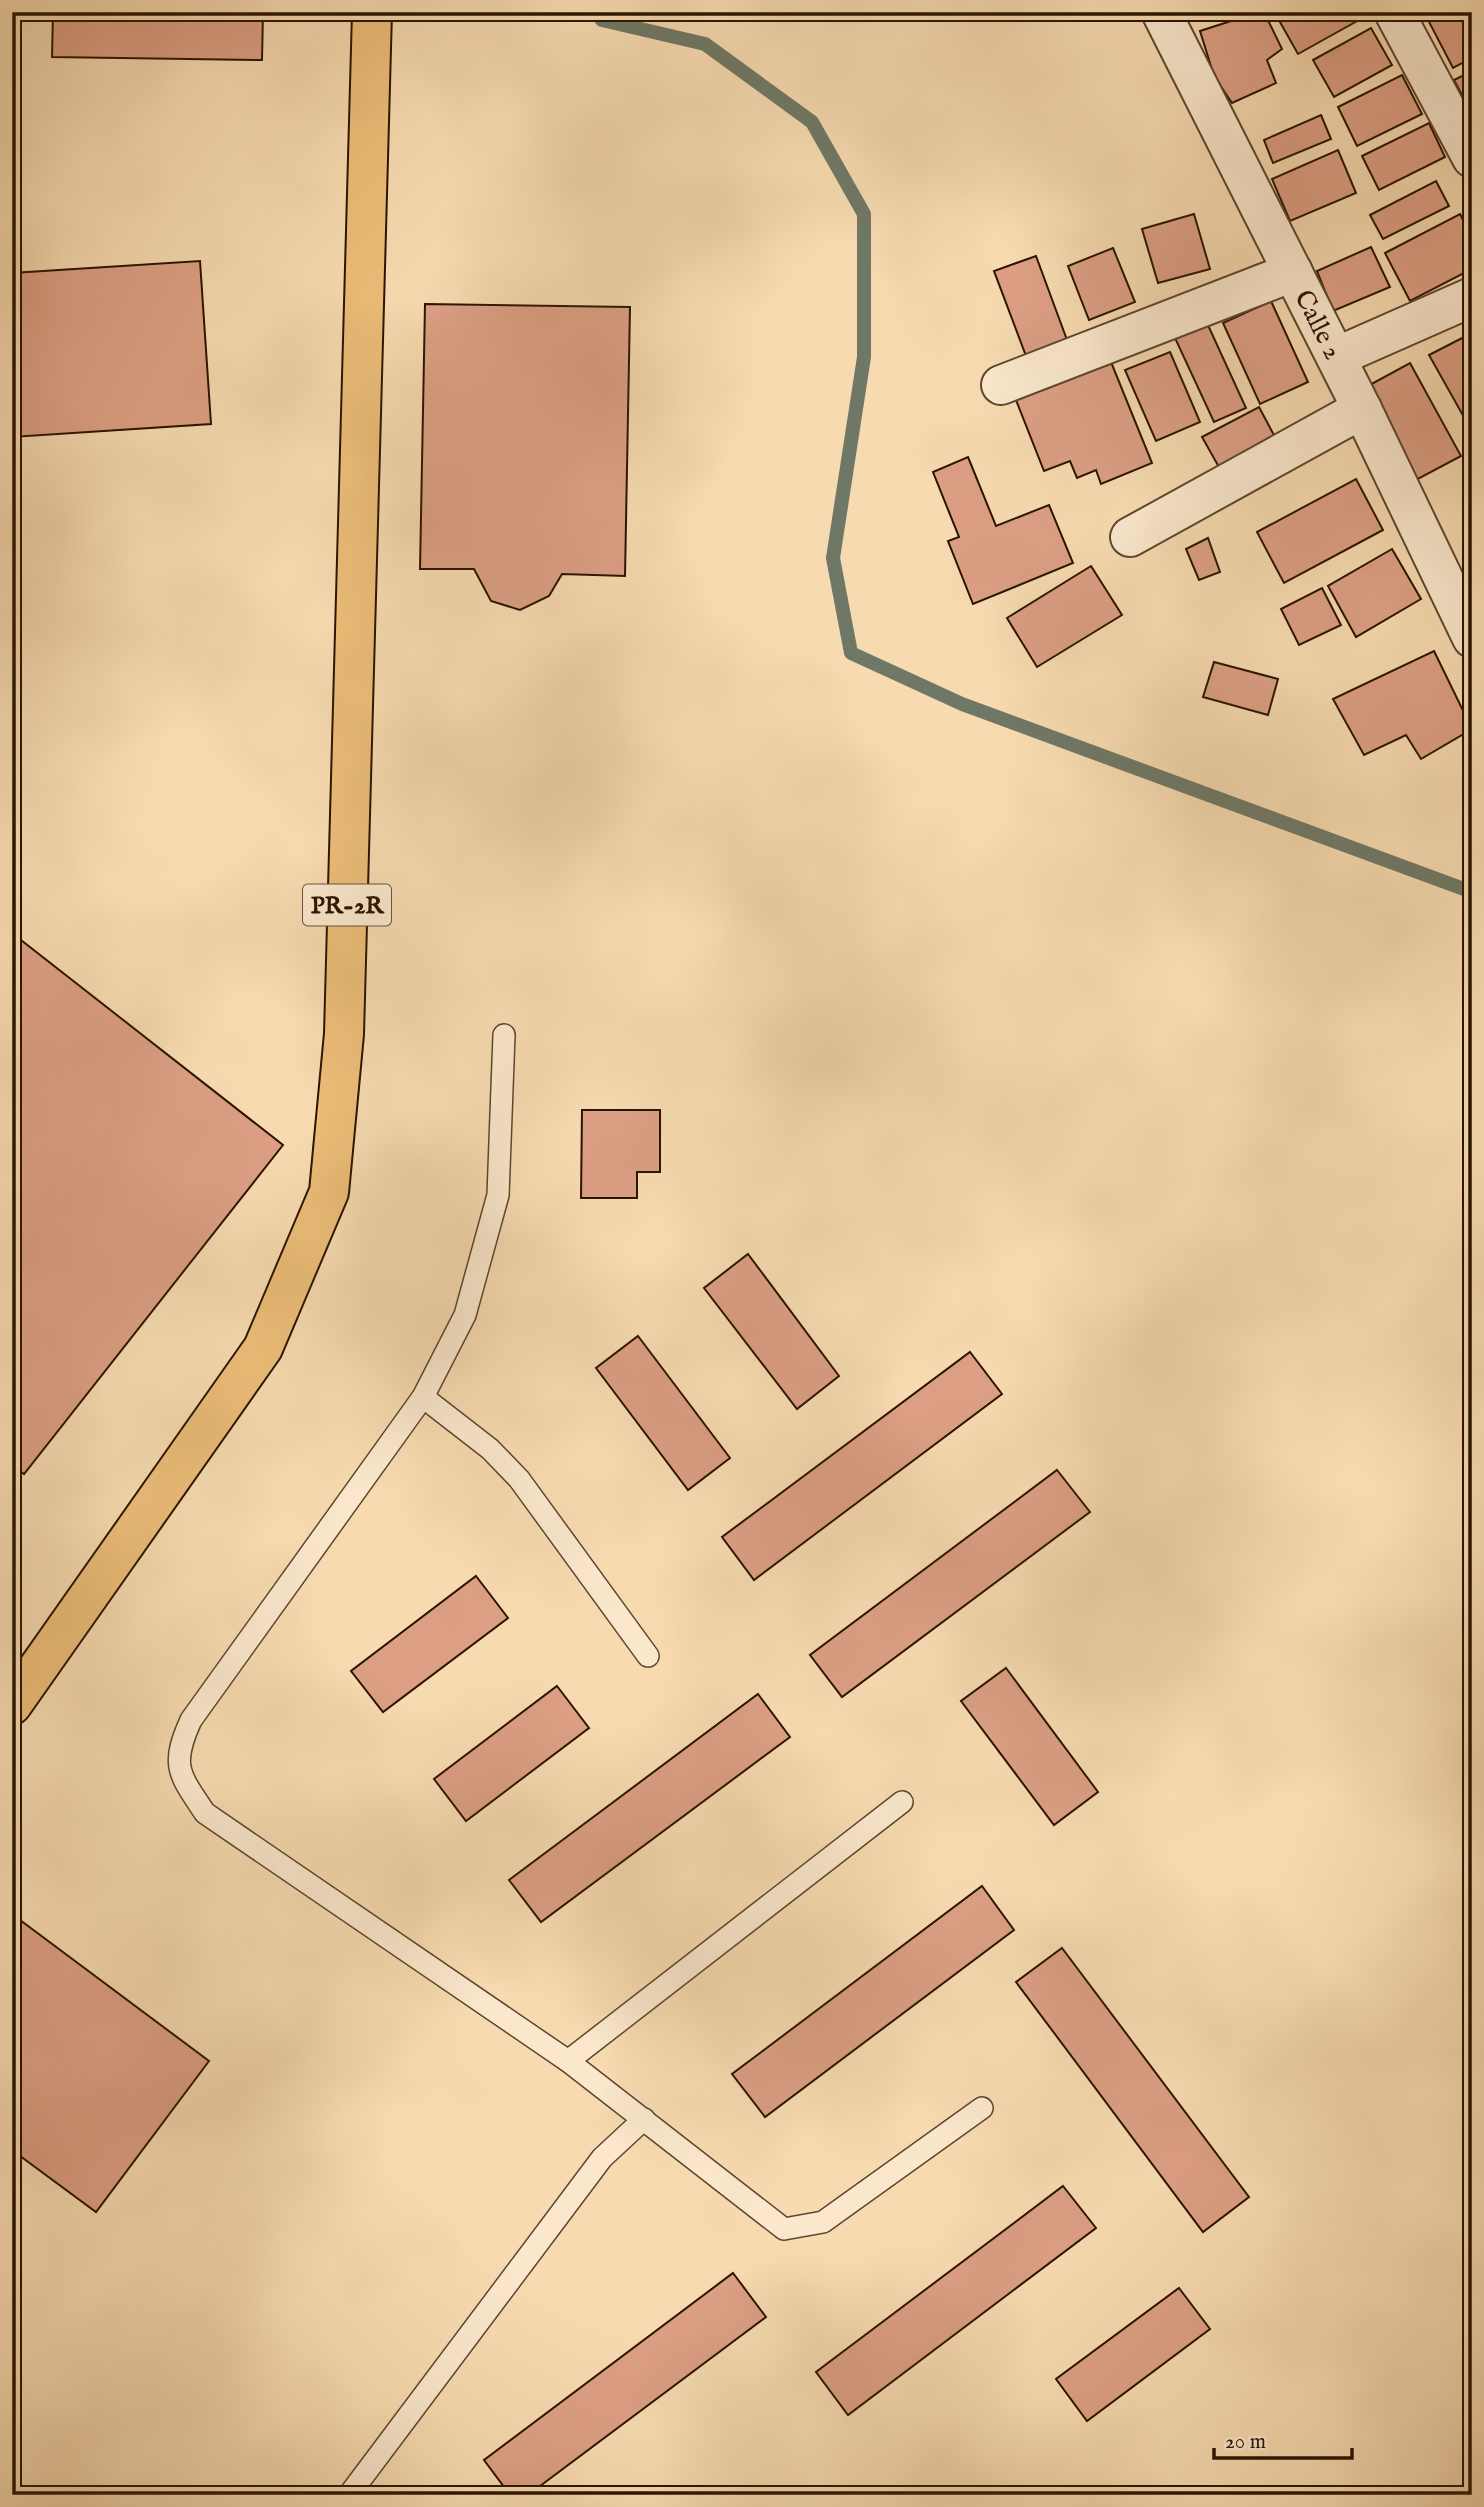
<svg xmlns="http://www.w3.org/2000/svg" width="1484" height="2507" viewBox="0 0 1484 2507" font-family="'IM FELL English',serif">
	<style>
		.lines { fill: none; stroke-linecap: round; stroke-linejoin: round }
		.stream { stroke: #6f7866; stroke-width: 14 }
		.building { fill: #dc9f84; stroke: #2a1401; stroke-width: 2 }
		.service-casing { stroke: #5d462d; stroke-width: 24 }
		.minor-casing { stroke: #5d462d; stroke-width: 42 }
		.primary-casing { stroke: #2a1401; stroke-width: 42 }
		.service { stroke: #fae7cc; stroke-width: 21 }
		.minor { stroke: #fae7cc; stroke-width: 38 }
		.primary { stroke: #ecbd78; stroke-width: 38 }
		.labels { text-anchor: middle; stroke-width: 5; stroke-linejoin: round; paint-order: stroke }
		.shield { fill: #fae7cc; stroke: #68533e; stroke-width: 2 }
		.shield-label { font-size: 24px; font-weight: bold; fill: #2a1401 }
		.street-label { font-size: 26px; fill: #2a1401; stroke: #fae7cc }
	</style>
	<rect width="100%" height="100%" fill="#f7dab0"/>
	<filter id="stains"><feTurbulence type="fractalNoise" baseFrequency=".00286" numOctaves="4"/><feColorMatrix values="0 0 0 0 .2 0 0 0 0 .09 0 0 0 0 .02 0 0 0 .5 -.17"/></filter>
	<radialGradient id="worn" r=".72"><stop offset=".6" stop-color="#630" stop-opacity="0"/><stop offset="1" stop-color="#630" stop-opacity=".3"/></radialGradient>
	<g class="lines">
		<path class="stream" d="M 596,12 L 602,20 L 705,44 L 812,122 L 864,214 L 864,357 L 833,558 L 851,653 L 962,704 L 1472,892"/>
	</g>
	<g class="building">
		<path d="M 53,12 L 263,12 L 262,60 L 52,57 Z"/>
		<path d="M 1259,12 L 1264,12 L 1282,49 L 1267,60 L 1276,83 L 1232,103 L 1214,76 L 1200,31 Z"/>
		<path d="M 1296,12 L 1366,12 L 1368,15 L 1298,54 L 1280,22 Z"/>
		<path d="M 1438,12 L 1472,12 L 1472,58 L 1453,68 L 1427,18 Z"/>
		<path d="M 1371,28 L 1392,65 L 1334,97 L 1313,60 Z"/>
		<path d="M 1472,71 L 1472,114 L 1454,80 Z"/>
		<path d="M 1402,75 L 1422,114 L 1357,146 L 1338,107 Z"/>
		<path d="M 1321,115 L 1331,139 L 1273,163 L 1264,140 Z"/>
		<path d="M 1429,123 L 1445,157 L 1379,190 L 1362,156 Z"/>
		<path d="M 1338,150 L 1356,193 L 1290,221 L 1272,179 Z"/>
		<path d="M 1436,181 L 1449,206 L 1383,239 L 1370,215 Z"/>
		<path d="M 1194,214 L 1210,269 L 1158,283 L 1142,229 Z"/>
		<path d="M 1460,214 L 1472,238 L 1472,269 L 1410,301 L 1385,253 Z"/>
		<path d="M 1371,247 L 1390,287 L 1333,311 L 1317,271 Z"/>
		<path d="M 1113,248 L 1135,302 L 1089,320 L 1068,266 Z"/>
		<path d="M 1036,256 L 1067,340 L 1026,356 L 994,271 Z"/>
		<path d="M 200,261 L 211,424 L 12,437 L 12,273 Z"/>
		<path d="M 1271,301 L 1308,382 L 1260,404 L 1223,323 Z"/>
		<path d="M 425,304 L 630,307 L 625,576 L 562,574 L 549,596 L 520,610 L 491,601 L 474,569 L 420,569 Z"/>
		<path d="M 1207,323 L 1246,408 L 1214,422 L 1175,338 Z"/>
		<path d="M 1472,333 L 1472,427 L 1470,428 L 1429,355 Z"/>
		<path d="M 1170,352 L 1200,422 L 1156,441 L 1125,370 Z"/>
		<path d="M 1111,362 L 1152,463 L 1101,484 L 1096,470 L 1077,478 L 1070,461 L 1044,471 L 1016,400 Z"/>
		<path d="M 1410,363 L 1461,456 L 1416,480 L 1366,387 Z"/>
		<path d="M 1259,407 L 1276,439 L 1220,469 L 1202,437 Z"/>
		<path d="M 968,457 L 996,526 L 1049,505 L 1073,563 L 973,604 L 948,541 L 959,537 L 933,472 Z"/>
		<path d="M 1356,479 L 1383,530 L 1284,583 L 1257,532 Z"/>
		<path d="M 1208,538 L 1220,572 L 1199,580 L 1186,549 Z"/>
		<path d="M 1392,549 L 1421,599 L 1356,637 L 1328,586 Z"/>
		<path d="M 1091,566 L 1122,615 L 1037,667 L 1007,618 Z"/>
		<path d="M 1322,588 L 1341,625 L 1299,645 L 1281,609 Z"/>
		<path d="M 1434,651 L 1472,729 L 1421,759 L 1406,735 L 1364,755 L 1333,699 Z"/>
		<path d="M 1214,662 L 1278,679 L 1268,715 L 1203,697 Z"/>
		<path d="M 12,933 L 283,1145 L 24,1474 L 12,1465 Z"/>
		<path d="M 582,1110 L 660,1110 L 660,1172 L 637,1172 L 637,1198 L 581,1198 Z"/>
		<path d="M 748,1254 L 839,1376 L 797,1409 L 704,1288 Z"/>
		<path d="M 638,1336 L 730,1458 L 688,1490 L 596,1368 Z"/>
		<path d="M 970,1352 L 1002,1394 L 754,1580 L 722,1537 Z"/>
		<path d="M 1057,1470 L 1090,1512 L 842,1697 L 810,1655 Z"/>
		<path d="M 476,1576 L 508,1618 L 383,1712 L 351,1671 Z"/>
		<path d="M 1006,1668 L 1098,1792 L 1054,1825 L 961,1701 Z"/>
		<path d="M 557,1686 L 589,1728 L 466,1821 L 434,1779 Z"/>
		<path d="M 758,1694 L 790,1737 L 541,1922 L 509,1880 Z"/>
		<path d="M 982,1886 L 1014,1930 L 765,2117 L 732,2074 Z"/>
		<path d="M 12,1914 L 209,2061 L 96,2212 L 12,2150 Z"/>
		<path d="M 1062,1948 L 1249,2197 L 1203,2232 L 1016,1982 Z"/>
		<path d="M 1063,2186 L 1096,2228 L 848,2415 L 816,2372 Z"/>
		<path d="M 733,2273 L 766,2317 L 528,2495 L 510,2495 L 484,2460 Z"/>
		<path d="M 1179,2288 L 1210,2329 L 1087,2421 L 1056,2379 Z"/>
	</g>
	<g class="lines">
		<defs>
			<g id="service">
				<path d="M 504,1035 L 498,1195 L 465,1315 L 423,1397 L 191,1720 C 170,1766 179,1774 205,1813 L 568,2061 L 784,2229 L 823,2222 L 982,2108"/>
				<path d="M 423,1397 L 490,1449 L 519,1479 L 648,1656"/>
				<path d="M 568,2061 L 902,1802"/>
				<path d="M 349,2495 L 602,2158 L 644,2119"/>
			</g>
			<g id="minor">
				<path id="s1" d="M 1161,12 L 1362,409 L 1472,638"/>
				<path d="M 1394,12 L 1472,158"/>
				<path d="M 1336,357 L 1472,297"/>
				<path d="M 1001,385 L 1293,272"/>
				<path d="M 1130,537 L 1362,409"/>
			</g>
			<path id="primary" d="M 12,1705 L 263,1348 L 329,1192 L 344,1034 L 372,12"/>
		</defs>
		<use href="#service" class="service-casing"/>
		<use href="#minor" class="minor-casing"/>
		<use href="#primary" class="primary-casing"/>
		<use href="#service" class="service"/>
		<use href="#minor" class="minor"/>
		<use href="#primary" class="primary"/>
	</g>
	<g class="labels">
		<rect class="shield" x="303" y="884.5" width="88" height="41" rx="5"/>
		<g class="shield-label">
			<text x="347" y="913">PR-2R</text>
		</g>
		<g class="street-label">
			<text dy="9" stroke="none"><textPath href="#s1" startOffset="350">Calle 2</textPath></text>
		</g>
	</g>
	<rect width="1484" height="2507" fill="none" stroke="#f7dab0" stroke-width="42"/>
	<rect x="14" y="14" width="1456" height="2479" fill="none" stroke="#2a1401" stroke-width="3.5"/>
	<rect x="21" y="21" width="1442" height="2465" fill="none" stroke="#2a1401" stroke-width="2"/>
	<path d="M1214 2448v10h138v-10" fill="none" stroke="#2a1401" stroke-width="3.5"/>
	<text x="1225" y="2448" font-size="21" fill="#2a1401" stroke="#fae7cc" stroke-width="5" paint-order="stroke">20 m</text>
	<rect width="100%" height="100%" filter="url(#stains)"/>
	<rect width="100%" height="100%" fill="url(#worn)"/>
</svg>
